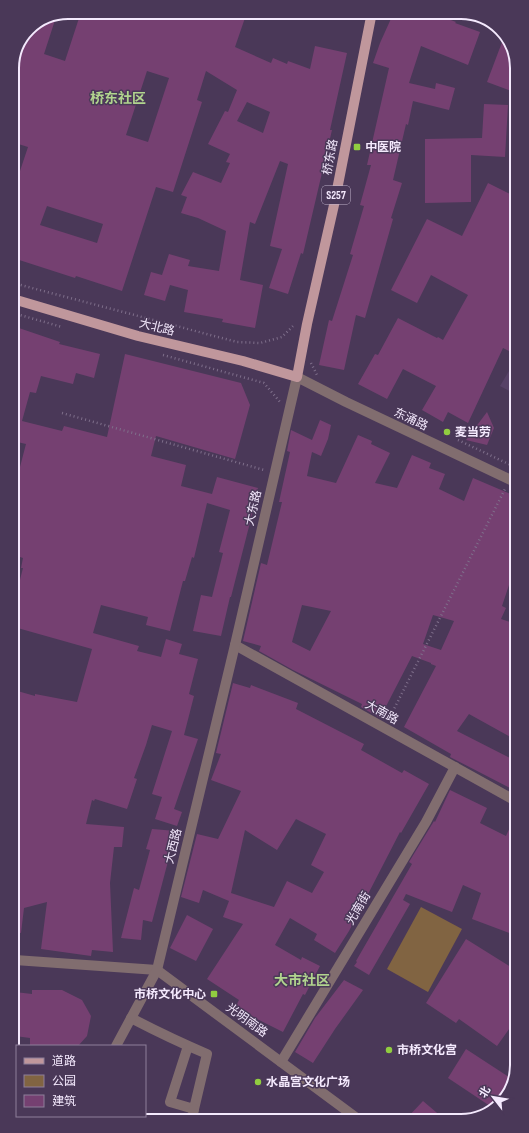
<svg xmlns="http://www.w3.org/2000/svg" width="529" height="1133" viewBox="0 0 529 1133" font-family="'Sofia Sans Condensed','Noto Sans SC',sans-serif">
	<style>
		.built { fill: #574167 }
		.green { fill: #816442 }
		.building { fill: #754071; fill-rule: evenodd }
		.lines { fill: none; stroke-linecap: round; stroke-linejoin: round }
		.path { stroke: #7f6f8b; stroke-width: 2.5; stroke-dasharray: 1 3; stroke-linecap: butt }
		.minor { stroke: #816d6f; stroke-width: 10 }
		.major { stroke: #c0979c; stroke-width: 10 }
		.poi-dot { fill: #91cd40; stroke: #4a3858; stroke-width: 1.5 }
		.labels { text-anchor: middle; stroke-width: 3; stroke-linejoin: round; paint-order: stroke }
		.shield { fill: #4a3858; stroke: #c1b4cc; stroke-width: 1 }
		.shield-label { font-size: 11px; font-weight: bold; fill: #f4e9fd }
		.poi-label { font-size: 12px; font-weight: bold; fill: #f4e9fd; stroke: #4a3858; text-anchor: start }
		.street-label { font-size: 12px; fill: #f4e9fd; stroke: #4a3858 }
		.quarter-label { font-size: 14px; font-weight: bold; fill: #b1d48e; stroke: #4a3858 }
		.rim { fill: none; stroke: #f4e9fd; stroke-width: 2 }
	</style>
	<rect width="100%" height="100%" fill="#4a3858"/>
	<path class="built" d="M 515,361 L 515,394 L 500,386 Z"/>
	<path class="green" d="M 421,907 L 462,929 L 428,992 L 387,969 Z"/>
	<g class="building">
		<path d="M 81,12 L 91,12 L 105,17 L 106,12 L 247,12 L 235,47 L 271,63 L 273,58 L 287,64 L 288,61 L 310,69 L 315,46 L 347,53 L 330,130 L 332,130 L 303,254 L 301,253 L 288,294 L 269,288 L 282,249 L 270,246 L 288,164 L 280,161 L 255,224 L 250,222 L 240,280 L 263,285 L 255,328 L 222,322 L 223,319 L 184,312 L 188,290 L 170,285 L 165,301 L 144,295 L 151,272 L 162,275 L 169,254 L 190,260 L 188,266 L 219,271 L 226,231 L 198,218 L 181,213 L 187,197 L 181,195 L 193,172 L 221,183 L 230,163 L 226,162 L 230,154 L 208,144 L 225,111 L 228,112 L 237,90 L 206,71 L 197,100 L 202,102 L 173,192 L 156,187 L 122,291 L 76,276 L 75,278 L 13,258 L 12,195 L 28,147 L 12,142 L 12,65 L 29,28 L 56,17 L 44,54 L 65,61 ZM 147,71 L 169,78 L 148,142 L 126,135 ZM 247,102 L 270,112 L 263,133 L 237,121 ZM 47,206 L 103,224 L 97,243 L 40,225 Z"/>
		<path d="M 394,12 L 420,12 L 433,18 L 435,14 L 456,22 L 455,23 L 480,32 L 468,65 L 421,46 L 409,83 L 435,89 L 436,83 L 455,88 L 449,110 L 413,101 L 408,125 L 406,124 L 393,180 L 402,183 L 391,218 L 393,219 L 365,318 L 356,315 L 344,370 L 319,365 L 329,320 L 332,321 L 353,255 L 350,254 L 364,206 L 360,205 L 371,165 L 367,165 L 389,68 L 373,63 L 380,43 Z"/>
		<path d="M 504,37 L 514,50 L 514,92 L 487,82 Z"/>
		<path d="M 484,104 L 508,105 L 505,157 L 471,155 L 471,202 L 425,203 L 425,139 L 482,138 Z"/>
		<path d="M 488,183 L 514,196 L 515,354 L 503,348 L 468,423 L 448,412 L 443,422 L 422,410 L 436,386 L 403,369 L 387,399 L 358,384 L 375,354 L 378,355 L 398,318 L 437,338 L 438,337 L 443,340 L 468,295 L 431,275 L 417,303 L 391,290 L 427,219 L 462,236 Z"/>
		<path d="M 13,326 L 60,342 L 59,344 L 100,354 L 94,378 L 76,373 L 73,384 L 41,376 L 36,393 L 30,392 L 22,421 L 62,431 L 64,426 L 107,437 L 125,354 L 241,383 L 250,405 L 235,459 L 156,436 L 151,456 L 186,465 L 181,486 L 212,494 L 217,477 L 258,488 L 254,502 L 255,503 L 231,597 L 230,597 L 221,636 L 193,631 L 201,595 L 212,597 L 223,553 L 219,552 L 230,510 L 207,503 L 194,558 L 192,557 L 185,581 L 183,581 L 170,631 L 146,625 L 148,617 L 101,605 L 93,633 L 139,646 L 137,651 L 161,657 L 166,639 L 182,644 L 179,654 L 198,659 L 189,694 L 194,696 L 184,735 L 198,739 L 174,809 L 182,812 L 177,826 L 155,819 L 162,797 L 152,794 L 172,731 L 152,725 L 146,745 L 134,778 L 137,779 L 127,809 L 95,799 L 94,801 L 92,800 L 86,824 L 124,827 L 122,847 L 114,847 L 110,883 L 113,952 L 92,950 L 91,956 L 41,949 L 47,902 L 24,908 L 21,933 L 15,932 L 14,690 L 35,696 L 35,694 L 77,702 L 92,649 L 14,627 L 14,603 L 23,568 L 21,568 L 23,558 L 14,555 L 13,486 L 15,486 L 26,444 L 13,441 L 13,383 L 16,371 L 13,370 Z"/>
		<path d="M 487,412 L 494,428 L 487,445 L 466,440 Z"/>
		<path d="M 320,420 L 331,425 L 328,439 L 321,456 L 312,452 L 307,476 L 336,483 L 358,435 L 372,441 L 371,444 L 390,453 L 375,483 L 397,488 L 412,455 L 431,463 L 429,468 L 445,474 L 439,489 L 464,501 L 473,478 L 515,496 L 516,578 L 512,576 L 502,606 L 506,608 L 501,619 L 516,624 L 516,740 L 469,714 L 457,731 L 516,761 L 516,791 L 450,757 L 451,754 L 404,727 L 436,666 L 431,664 L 431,663 L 412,656 L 380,718 L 361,707 L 362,704 L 293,670 L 259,651 L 261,646 L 243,641 L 261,563 L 267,565 L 282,502 L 279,502 L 290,452 L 287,451 L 291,430 L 312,440 ZM 302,605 L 331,611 L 310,651 L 292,642 ZM 433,615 L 454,621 L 441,650 L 423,644 Z"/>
		<path d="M 233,683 L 250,688 L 251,685 L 298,703 L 296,709 L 364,744 L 361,750 L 402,773 L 404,770 L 429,784 L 401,833 L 400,832 L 349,931 L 335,953 L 314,940 L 317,934 L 290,918 L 275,945 L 301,960 L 302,957 L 320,966 L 305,995 L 303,994 L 283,1032 L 235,1008 L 239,1000 L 207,979 L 243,924 L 223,917 L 229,901 L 203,890 L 199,903 L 181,897 L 197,834 L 218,839 L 241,791 L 211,780 L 221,754 L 216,753 ZM 296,819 L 326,834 L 311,865 L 324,872 L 312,893 L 287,881 L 274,907 L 231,893 L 245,830 L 277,850 Z"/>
		<path d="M 450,790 L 487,808 L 480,823 L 506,836 L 516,814 L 517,936 L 472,919 L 481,893 L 463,885 L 452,912 L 406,894 L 403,900 L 410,904 L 369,975 L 354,966 L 357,962 L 356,961 L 412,864 L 409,862 L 434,821 L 435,822 Z"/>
		<path d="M 152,829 L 176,831 L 152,922 L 143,920 L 141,940 L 121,938 L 134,888 L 139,890 L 150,850 L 146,849 Z"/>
		<path d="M 187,915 L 213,929 L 196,961 L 170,948 Z"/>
		<path d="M 466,939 L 517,971 L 517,1018 L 497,1046 L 459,1019 L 456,1023 L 426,1003 Z"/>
		<path d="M 344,980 L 363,990 L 335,1029 L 313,1063 L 295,1052 L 315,1018 Z"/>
		<path d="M 32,990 L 62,990 L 82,1000 L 91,1016 L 87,1036 L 78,1046 L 30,1046 L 30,1038 L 15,1036 L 15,992 L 32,994 Z"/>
		<path d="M 466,1049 L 512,1079 L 506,1099 L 493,1108 L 448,1078 Z"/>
		<path d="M 423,1101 L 443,1118 L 407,1118 Z"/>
	</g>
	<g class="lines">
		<g class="path">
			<path d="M 457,12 L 498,27"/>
			<path d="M 13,283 L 237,342 L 260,343 L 282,337 L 295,324"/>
			<path d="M 13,313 L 62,327"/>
			<path d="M 163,355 L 264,383 L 280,402"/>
			<path d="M 311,363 L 317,375"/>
			<path d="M 62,413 L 264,470"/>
			<path d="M 458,440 L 515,467"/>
			<path d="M 389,719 L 505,489"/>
		</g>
		<g class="minor">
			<path d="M 235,645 L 516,801"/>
			<path d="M 15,960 L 157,970 L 358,1119"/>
			<path d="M 131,1018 C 156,1031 181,1043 207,1054 L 194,1109 L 170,1102 L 188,1046"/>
			<path d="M 116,1046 L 157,970 L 235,645 L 297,377 L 346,402 L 515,482"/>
			<path d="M 281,1062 L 426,822 L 455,767"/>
			<path d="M 192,1120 L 194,1109"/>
			<path d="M 76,1121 L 78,1116"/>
		</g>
		<path class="major" d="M 13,299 L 138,336 L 243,361 L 297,377 L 307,324 L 334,205 L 372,12"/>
	</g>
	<g class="poi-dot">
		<rect x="353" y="143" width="8" height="8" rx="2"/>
		<circle cx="447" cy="432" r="4"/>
		<rect x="210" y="990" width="8" height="8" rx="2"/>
		<circle cx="389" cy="1050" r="4"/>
		<circle cx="258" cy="1082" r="4"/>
	</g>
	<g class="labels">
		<rect class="shield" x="322" y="186" width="28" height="18" rx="3"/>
		<g class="shield-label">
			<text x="336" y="199">S257</text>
		</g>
		<g class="poi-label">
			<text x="365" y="151">中医院</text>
			<text x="455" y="436">麦当劳</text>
			<text x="206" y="998" text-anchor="end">市桥文化中心</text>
			<text x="397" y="1054">市桥文化宫</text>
			<text x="266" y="1086">水晶宫文化广场</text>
		</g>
		<g class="street-label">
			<text transform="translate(330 157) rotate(-79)" y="4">桥东路</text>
			<text transform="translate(157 327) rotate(14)" y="4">大北路</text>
			<text transform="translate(411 419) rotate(25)" y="4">东涌路</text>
			<text transform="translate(253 508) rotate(-77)" y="4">大东路</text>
			<text transform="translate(382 712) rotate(29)" y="4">大南路</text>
			<text transform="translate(173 846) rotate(-76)" y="4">大西路</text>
			<text transform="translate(358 908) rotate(-59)" y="4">光南街</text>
			<text transform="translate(247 1020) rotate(36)" y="4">光明南路</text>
		</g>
		<g class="quarter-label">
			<text x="118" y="103">桥东社区</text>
			<text x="302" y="985">大市社区</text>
		</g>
	</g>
	<path d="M0 0H529V1133H0ZM68 19H461A49 49 0 0 1 510 68V1065A49 49 0 0 1 461 1114H68A49 49 0 0 1 19 1065V68A49 49 0 0 1 68 19Z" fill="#4a3858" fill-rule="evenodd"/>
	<path class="rim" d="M68 19H461A49 49 0 0 1 510 68V1065A49 49 0 0 1 461 1114H68A49 49 0 0 1 19 1065V68A49 49 0 0 1 68 19Z"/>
	<rect x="16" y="1045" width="130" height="72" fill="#4a3858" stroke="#8e7f9a"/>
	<rect x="24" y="1058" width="20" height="6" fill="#c0979c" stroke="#8e7f9a"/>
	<text x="52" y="1065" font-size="12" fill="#f4e9fd">道路</text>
	<rect x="24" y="1075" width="20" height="12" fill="#816442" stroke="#8e7f9a"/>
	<text x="52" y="1085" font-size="12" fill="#f4e9fd">公园</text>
	<rect x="24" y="1095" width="20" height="12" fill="#754071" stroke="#8e7f9a"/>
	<text x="52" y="1105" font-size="12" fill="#f4e9fd">建筑</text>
	<g transform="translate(493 1097) rotate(301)" stroke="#4a3858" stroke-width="3" paint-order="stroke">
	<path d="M0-3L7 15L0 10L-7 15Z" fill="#f4e9fd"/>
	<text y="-6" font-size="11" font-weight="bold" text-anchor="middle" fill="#f4e9fd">北</text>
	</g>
</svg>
